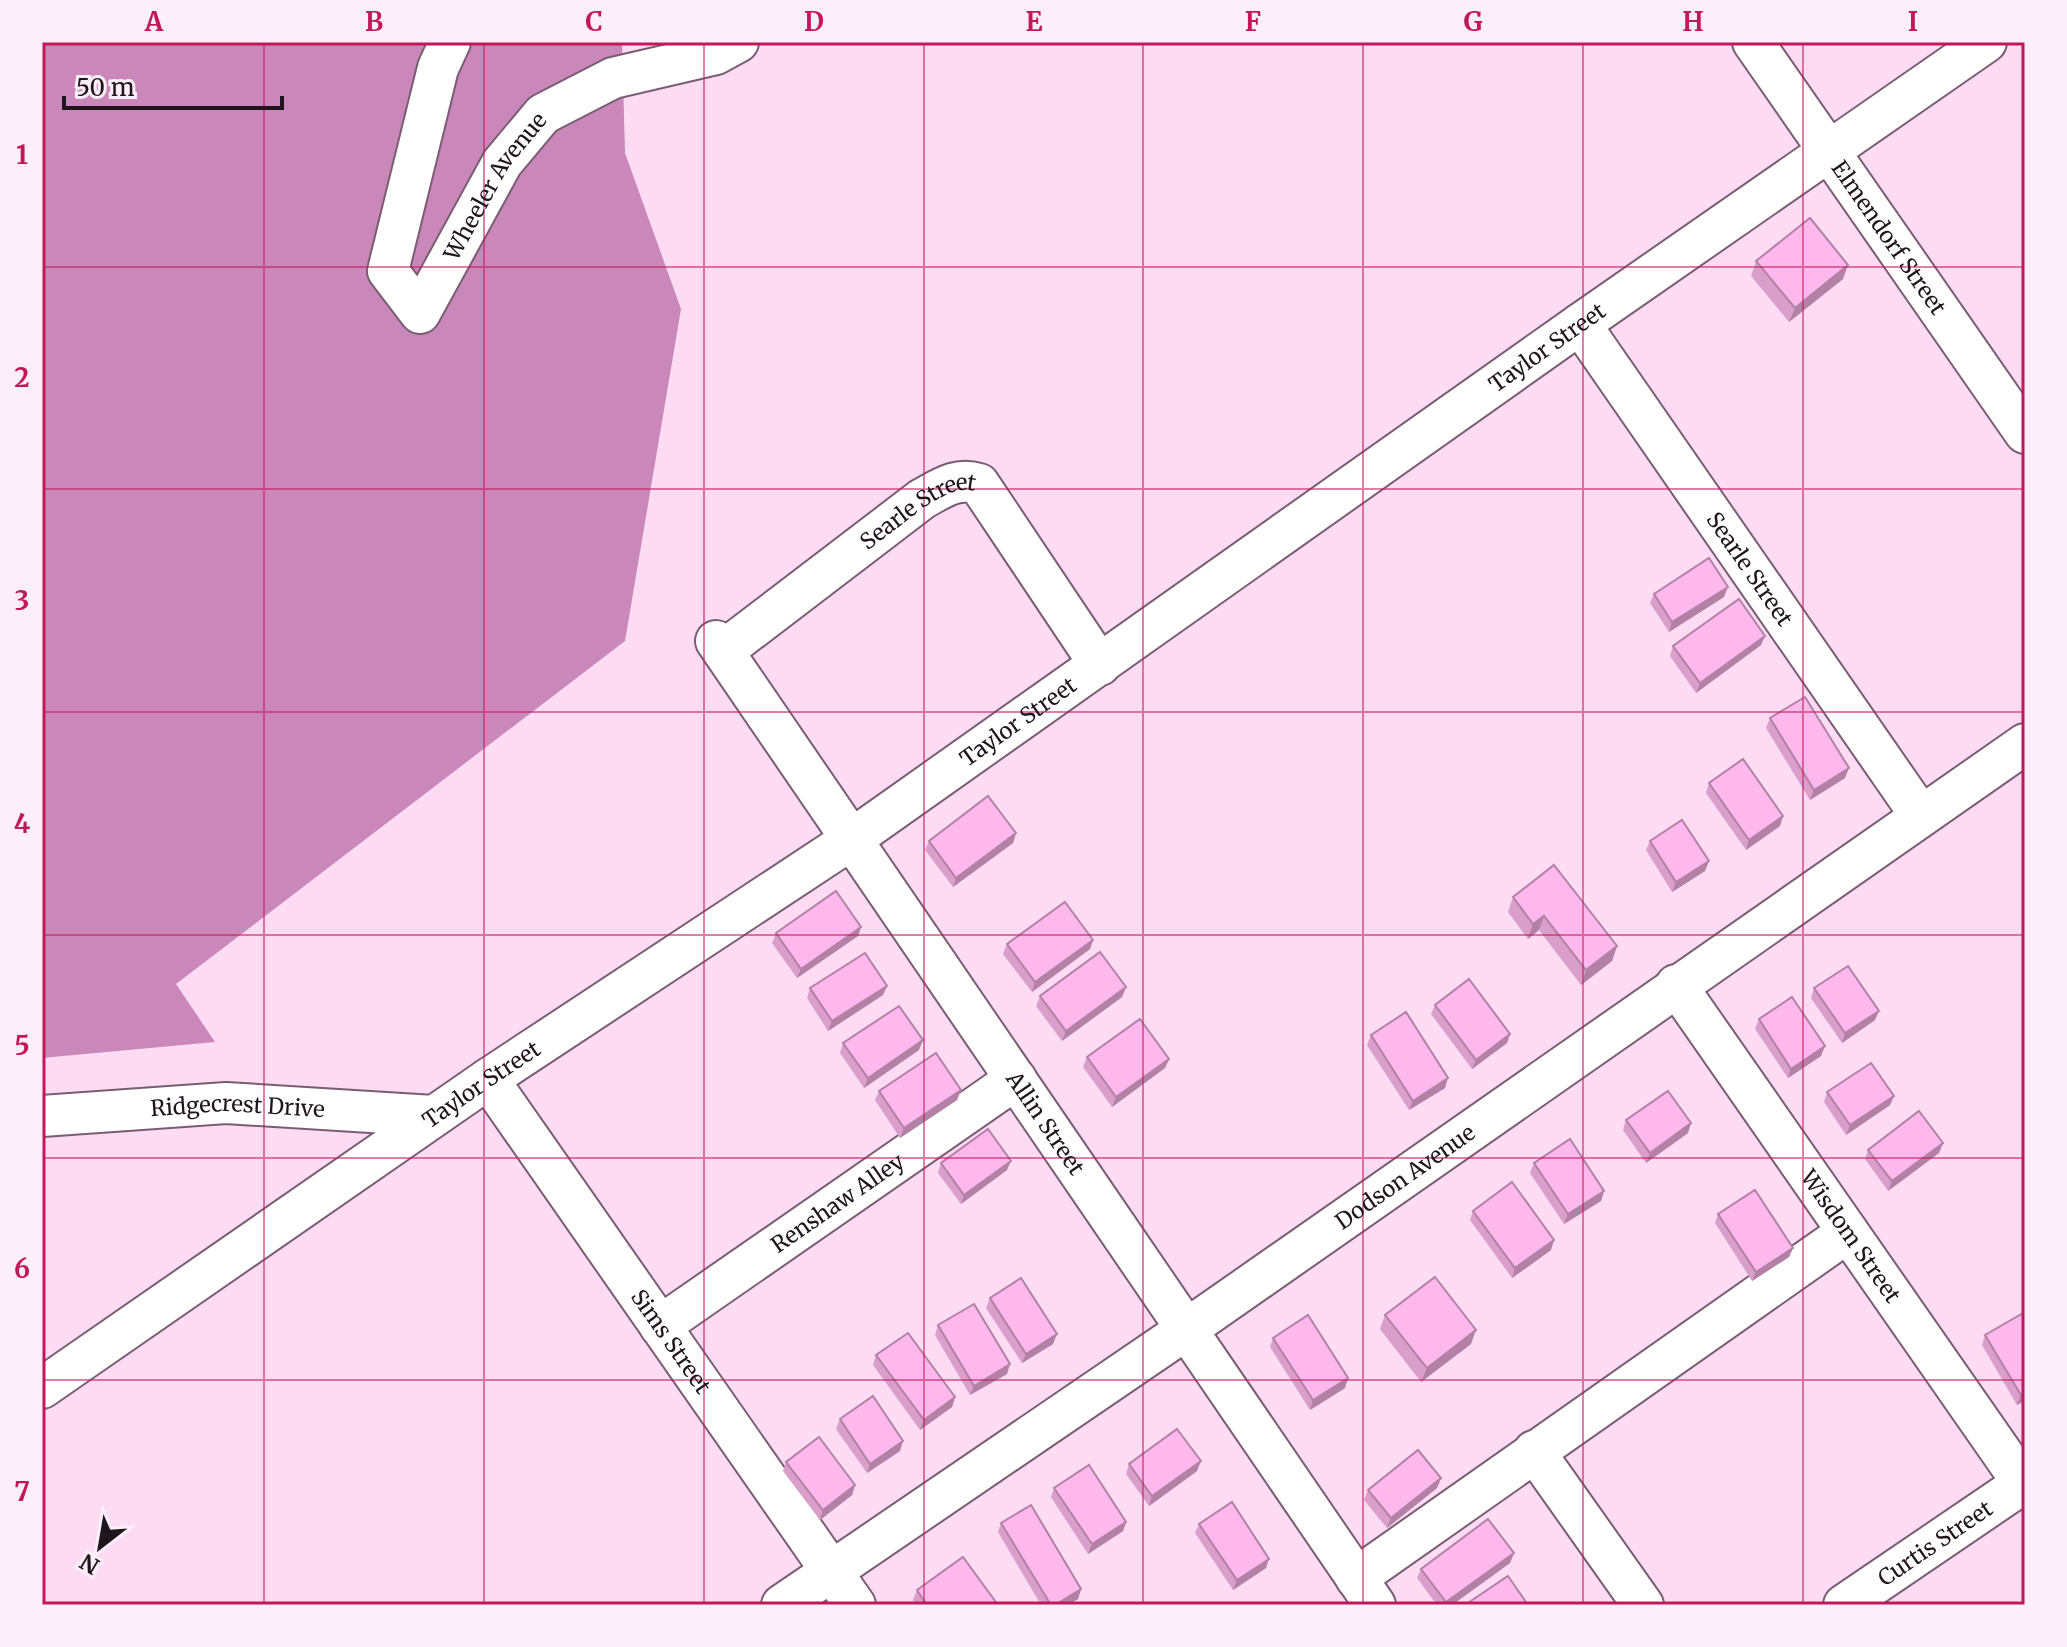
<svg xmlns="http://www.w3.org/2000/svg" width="2067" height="1647" viewBox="0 0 2067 1647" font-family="Merriweather,serif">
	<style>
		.forest { fill: #ca88ba }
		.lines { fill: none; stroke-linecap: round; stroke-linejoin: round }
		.minor-casing { stroke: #7a5d72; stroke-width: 44 }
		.minor { stroke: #fff; stroke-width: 40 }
		.wall { fill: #da9ecb }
		.shaded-wall { fill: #b281a5 }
		.building { fill: #feb8ec; stroke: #b281a5; stroke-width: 2 }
		.grid { fill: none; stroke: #c2185b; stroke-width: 2; stroke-opacity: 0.55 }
		.labels { text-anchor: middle; stroke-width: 8; stroke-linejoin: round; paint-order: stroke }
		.street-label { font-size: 22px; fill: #20151d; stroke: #fdeff9 }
		.neatline { fill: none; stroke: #c2185b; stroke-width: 3 }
		.grid-label { font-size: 26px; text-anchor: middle; font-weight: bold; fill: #c2185b }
	</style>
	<rect width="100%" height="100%" fill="#fcdbf3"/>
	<path class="forest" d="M 42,42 L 622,42 L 625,153 L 681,309 L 625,641 L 176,984 L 215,1042 L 42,1058 Z"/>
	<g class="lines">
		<defs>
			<g id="minor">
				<path id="s1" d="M 450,42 L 438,68 L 388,271 L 420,313 L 502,163 L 543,114 L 613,78 L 716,54 L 738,42"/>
				<path id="s2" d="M 1753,42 L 2025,433"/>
				<path id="s3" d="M 1580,324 L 1921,816"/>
				<path id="s4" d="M 716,641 L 1375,1605"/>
				<path id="s5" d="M 723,651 L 922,499 C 942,488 956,477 979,484 L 1100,665"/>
				<path id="s6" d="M 1676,985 L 2025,1486"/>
				<path id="s7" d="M 488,1079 L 855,1605"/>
				<path id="s8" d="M 42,1116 L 226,1103 L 434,1116"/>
				<path id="s9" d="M 660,1326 L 1016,1079"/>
				<path id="s10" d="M 42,1388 L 488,1079 L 852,839 L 1580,324 L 1986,42"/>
				<path d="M 1534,1451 L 1643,1605"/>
				<path d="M 1356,1578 L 1848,1232"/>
				<path id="s11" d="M 782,1605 L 1187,1329 L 2025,744"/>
				<path id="s12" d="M 1844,1605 L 2025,1482"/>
			</g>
		</defs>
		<use href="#minor" class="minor-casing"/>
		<use href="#minor" class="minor"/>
	</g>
	<g class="wall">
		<path d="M 1756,261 L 1843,279 L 1789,322 L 1751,276 Z"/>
		<path d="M 1654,594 L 1724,597 L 1669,632 L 1650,603 Z"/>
		<path d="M 1761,645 L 1696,693 L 1670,656 L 1673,646 Z"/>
		<path d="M 1770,718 L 1845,778 L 1810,800 L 1766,728 Z"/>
		<path d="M 1709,783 L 1780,826 L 1746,850 L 1706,793 Z"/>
		<path d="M 1016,833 L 1013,843 L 953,887 L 925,850 L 929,841 Z"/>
		<path d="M 1650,841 L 1705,871 L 1672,892 L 1646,850 Z"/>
		<path d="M 1513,897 L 1617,946 L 1612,961 L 1581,985 L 1539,930 L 1528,939 L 1508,912 Z"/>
		<path d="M 861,927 L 858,936 L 797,978 L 772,943 L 776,933 Z"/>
		<path d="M 1093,940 L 1090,949 L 1032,992 L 1003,954 L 1007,944 Z"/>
		<path d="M 1126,987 L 1122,997 L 1062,1041 L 1036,1006 L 1040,996 Z"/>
		<path d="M 810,988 L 883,995 L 828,1031 L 807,998 Z"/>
		<path d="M 1814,988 L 1875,1020 L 1842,1043 L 1811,998 Z"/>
		<path d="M 1435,1005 L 1510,1034 L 1507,1043 L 1472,1069 L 1431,1014 Z"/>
		<path d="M 1759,1019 L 1821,1056 L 1788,1078 L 1755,1029 Z"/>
		<path d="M 1371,1035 L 1445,1088 L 1409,1110 L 1367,1045 Z"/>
		<path d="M 843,1043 L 919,1050 L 864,1088 L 840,1053 Z"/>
		<path d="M 1087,1057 L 1169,1059 L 1165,1068 L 1112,1107 L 1083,1067 Z"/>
		<path d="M 961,1090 L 957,1100 L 900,1138 L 875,1100 L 879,1091 Z"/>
		<path d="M 1827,1092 L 1890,1105 L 1846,1135 L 1824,1102 Z"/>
		<path d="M 1626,1120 L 1688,1133 L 1646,1163 L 1623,1130 Z"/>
		<path d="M 1943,1143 L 1939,1153 L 1888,1191 L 1865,1159 L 1868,1150 Z"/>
		<path d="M 941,1163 L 1007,1170 L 961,1204 L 938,1173 Z"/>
		<path d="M 1534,1163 L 1604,1191 L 1601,1201 L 1564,1224 L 1530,1173 Z"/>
		<path d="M 1473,1211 L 1551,1250 L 1512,1278 L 1470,1220 Z"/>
		<path d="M 1718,1214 L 1793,1248 L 1789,1257 L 1752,1281 L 1715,1223 Z"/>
		<path d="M 990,1298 L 1053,1344 L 1022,1363 L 986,1308 Z"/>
		<path d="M 2025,1312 L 2025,1400 L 2017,1405 L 1982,1345 L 1985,1335 Z"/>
		<path d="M 1385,1315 L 1471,1344 L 1421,1382 L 1380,1329 Z"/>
		<path d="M 938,1325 L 1007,1374 L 970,1395 L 935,1335 Z"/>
		<path d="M 1273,1338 L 1345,1388 L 1310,1410 L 1270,1347 Z"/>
		<path d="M 876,1355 L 955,1397 L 952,1407 L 920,1430 L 873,1365 Z"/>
		<path d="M 840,1419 L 900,1451 L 867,1473 L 836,1429 Z"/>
		<path d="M 786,1462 L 855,1485 L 852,1495 L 820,1520 L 783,1471 Z"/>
		<path d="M 1129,1464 L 1197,1471 L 1149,1506 L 1126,1474 Z"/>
		<path d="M 1441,1478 L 1437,1488 L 1387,1528 L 1364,1500 L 1368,1490 Z"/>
		<path d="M 1054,1488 L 1126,1522 L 1123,1531 L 1088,1554 L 1051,1497 Z"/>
		<path d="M 1001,1523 L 1081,1589 L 1078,1599 L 1067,1605 L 1041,1605 L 998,1532 Z"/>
		<path d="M 1199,1524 L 1266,1568 L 1233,1590 L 1195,1533 Z"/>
		<path d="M 1514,1553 L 1510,1563 L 1452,1605 L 1437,1605 L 1417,1578 L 1421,1569 Z"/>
		<path d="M 917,1590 L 998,1605 L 917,1605 L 913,1600 Z"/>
	</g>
	<g class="shaded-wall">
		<path d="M 1848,265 L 1843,279 L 1789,322 L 1795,308 Z"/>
		<path d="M 1728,587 L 1724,597 L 1669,632 L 1672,622 Z"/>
		<path d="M 1765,636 L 1761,645 L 1696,693 L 1700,683 Z"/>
		<path d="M 1849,768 L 1845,778 L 1810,800 L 1814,790 Z"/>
		<path d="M 1783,816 L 1780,826 L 1746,850 L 1749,840 Z"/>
		<path d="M 1016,833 L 1013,843 L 953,887 L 956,878 Z"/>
		<path d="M 1709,861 L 1705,871 L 1672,892 L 1676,882 Z"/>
		<path d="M 1544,916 L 1539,930 L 1528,939 L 1533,924 Z"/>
		<path d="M 861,927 L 858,936 L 797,978 L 801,969 Z"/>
		<path d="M 1093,940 L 1090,949 L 1032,992 L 1035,982 Z"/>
		<path d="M 1617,946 L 1612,961 L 1581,985 L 1586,970 Z"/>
		<path d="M 887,986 L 883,995 L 828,1031 L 832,1021 Z"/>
		<path d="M 1126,987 L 1122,997 L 1062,1041 L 1066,1031 Z"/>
		<path d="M 1879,1011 L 1875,1020 L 1842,1043 L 1845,1033 Z"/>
		<path d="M 1510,1034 L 1507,1043 L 1472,1069 L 1476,1060 Z"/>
		<path d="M 923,1040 L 919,1050 L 864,1088 L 868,1078 Z"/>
		<path d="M 1825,1046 L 1821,1056 L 1788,1078 L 1791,1069 Z"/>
		<path d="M 1169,1059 L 1165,1068 L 1112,1107 L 1116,1097 Z"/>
		<path d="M 1448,1078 L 1445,1088 L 1409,1110 L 1413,1101 Z"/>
		<path d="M 961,1090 L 957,1100 L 900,1138 L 904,1128 Z"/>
		<path d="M 1894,1096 L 1890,1105 L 1846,1135 L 1850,1125 Z"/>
		<path d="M 1691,1123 L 1688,1133 L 1646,1163 L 1650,1153 Z"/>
		<path d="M 1943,1143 L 1939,1153 L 1888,1191 L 1892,1181 Z"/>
		<path d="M 1011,1161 L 1007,1170 L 961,1204 L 964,1195 Z"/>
		<path d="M 1604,1191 L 1601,1201 L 1564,1224 L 1568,1214 Z"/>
		<path d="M 1554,1240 L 1551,1250 L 1512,1278 L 1515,1268 Z"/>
		<path d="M 1793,1248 L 1789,1257 L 1752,1281 L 1756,1272 Z"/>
		<path d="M 1476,1330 L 1471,1344 L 1421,1382 L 1427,1368 Z"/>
		<path d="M 1057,1334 L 1053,1344 L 1022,1363 L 1026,1354 Z"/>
		<path d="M 1010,1364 L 1007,1374 L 970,1395 L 974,1386 Z"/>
		<path d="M 1348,1378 L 1345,1388 L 1310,1410 L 1313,1400 Z"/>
		<path d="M 2025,1393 L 2025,1400 L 2017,1405 L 2021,1395 Z"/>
		<path d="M 955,1397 L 952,1407 L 920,1430 L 924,1420 Z"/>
		<path d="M 903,1441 L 900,1451 L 867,1473 L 870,1464 Z"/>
		<path d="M 1201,1461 L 1197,1471 L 1149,1506 L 1152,1496 Z"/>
		<path d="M 1441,1478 L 1437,1488 L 1387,1528 L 1391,1518 Z"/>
		<path d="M 855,1485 L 852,1495 L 820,1520 L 823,1510 Z"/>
		<path d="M 1126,1522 L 1123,1531 L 1088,1554 L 1092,1544 Z"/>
		<path d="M 1514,1553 L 1510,1563 L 1452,1605 L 1445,1605 L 1446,1602 Z"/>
		<path d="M 1269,1559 L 1266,1568 L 1233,1590 L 1237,1580 Z"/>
		<path d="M 1081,1589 L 1078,1599 L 1067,1605 L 1055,1605 Z"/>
	</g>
	<g class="building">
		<path d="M 1810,218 L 1848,265 L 1795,308 L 1756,261 Z"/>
		<path d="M 1709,558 L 1728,587 L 1672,622 L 1654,594 Z"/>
		<path d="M 1739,599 L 1765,636 L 1700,683 L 1673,646 Z"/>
		<path d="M 1805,697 L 1849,768 L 1814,790 L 1770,718 Z"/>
		<path d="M 1743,759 L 1783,816 L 1749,840 L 1709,783 Z"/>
		<path d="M 988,796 L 1016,833 L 956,878 L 929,841 Z"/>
		<path d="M 1682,820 L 1709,861 L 1676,882 L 1650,841 Z"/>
		<path d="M 1554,865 L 1617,946 L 1586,970 L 1544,916 L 1533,924 L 1513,897 Z"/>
		<path d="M 836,891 L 861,927 L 801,969 L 776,933 Z"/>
		<path d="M 1065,902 L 1093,940 L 1035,982 L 1007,944 Z"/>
		<path d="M 1100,952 L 1126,987 L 1066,1031 L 1040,996 Z"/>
		<path d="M 865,953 L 887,986 L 832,1021 L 810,988 Z"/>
		<path d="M 1848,966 L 1879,1011 L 1845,1033 L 1814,988 Z"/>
		<path d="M 1469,979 L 1510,1034 L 1476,1060 L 1435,1005 Z"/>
		<path d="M 1792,997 L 1825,1046 L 1791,1069 L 1759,1019 Z"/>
		<path d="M 899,1006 L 923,1040 L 868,1078 L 843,1043 Z"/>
		<path d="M 1406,1012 L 1448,1078 L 1413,1101 L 1371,1035 Z"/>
		<path d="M 1140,1019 L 1169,1059 L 1116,1097 L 1087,1057 Z"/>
		<path d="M 936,1053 L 961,1090 L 904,1128 L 879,1091 Z"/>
		<path d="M 1871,1063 L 1894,1096 L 1850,1125 L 1827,1092 Z"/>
		<path d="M 1668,1091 L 1691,1123 L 1650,1153 L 1626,1120 Z"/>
		<path d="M 1919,1111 L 1943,1143 L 1892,1181 L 1868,1150 Z"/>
		<path d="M 988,1129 L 1011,1161 L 964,1195 L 941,1163 Z"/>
		<path d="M 1570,1139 L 1604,1191 L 1568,1214 L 1534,1163 Z"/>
		<path d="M 1512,1182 L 1554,1240 L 1515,1268 L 1473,1211 Z"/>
		<path d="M 1755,1190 L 1793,1248 L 1756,1272 L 1718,1214 Z"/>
		<path d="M 1435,1277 L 1476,1330 L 1427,1368 L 1385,1315 Z"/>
		<path d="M 1021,1278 L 1057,1334 L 1026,1354 L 990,1298 Z"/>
		<path d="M 974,1304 L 1010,1364 L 974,1386 L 938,1325 Z"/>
		<path d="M 2025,1312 L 2025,1393 L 2021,1395 L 1985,1335 Z"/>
		<path d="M 1308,1315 L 1348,1378 L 1313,1400 L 1273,1338 Z"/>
		<path d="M 908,1333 L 955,1397 L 924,1420 L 876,1355 Z"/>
		<path d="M 873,1396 L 903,1441 L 870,1464 L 840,1419 Z"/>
		<path d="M 1177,1429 L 1201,1461 L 1152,1496 L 1129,1464 Z"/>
		<path d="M 819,1437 L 855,1485 L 823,1510 L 786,1462 Z"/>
		<path d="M 1418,1450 L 1441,1478 L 1391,1518 L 1368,1490 Z"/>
		<path d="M 1089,1465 L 1126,1522 L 1092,1544 L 1054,1488 Z"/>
		<path d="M 1232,1502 L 1269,1559 L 1237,1580 L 1199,1524 Z"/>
		<path d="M 1031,1505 L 1081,1589 L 1055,1605 L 1051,1605 L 1001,1523 Z"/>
		<path d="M 1488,1519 L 1514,1553 L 1446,1602 L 1421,1569 Z"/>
		<path d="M 963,1557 L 998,1605 L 927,1605 L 917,1590 Z"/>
		<path d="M 1508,1576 L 1528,1605 L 1465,1605 Z"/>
	</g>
	<path class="grid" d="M 264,42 L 264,1605M 484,42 L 484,1605M 704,42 L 704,1605M 924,42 L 924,1605M 1143,42 L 1143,1605M 1363,42 L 1363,1605M 1583,42 L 1583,1605M 1803,42 L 1803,1605M 42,267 L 2025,267M 42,489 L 2025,489M 42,712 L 2025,712M 42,935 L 2025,935M 42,1158 L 2025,1158M 42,1380 L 2025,1380"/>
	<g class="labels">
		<g class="street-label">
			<text dy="8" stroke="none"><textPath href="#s1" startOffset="438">Wheeler Avenue</textPath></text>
			<text dy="8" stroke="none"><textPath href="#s2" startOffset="238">Elmendorf Street</textPath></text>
			<text dy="8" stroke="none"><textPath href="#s10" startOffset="1830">Taylor Street</textPath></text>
			<text dy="8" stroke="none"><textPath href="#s5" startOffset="242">Searle Street</textPath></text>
			<text dy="8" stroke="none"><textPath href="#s3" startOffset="298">Searle Street</textPath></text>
			<text dy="8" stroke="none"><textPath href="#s10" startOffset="1182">Taylor Street</textPath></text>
			<text dy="8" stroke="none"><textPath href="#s10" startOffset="534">Taylor Street</textPath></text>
			<text dy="8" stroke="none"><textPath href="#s8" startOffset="196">Ridgecrest Drive</textPath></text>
			<text dy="8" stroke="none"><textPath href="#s4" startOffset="584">Allin Street</textPath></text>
			<text dy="8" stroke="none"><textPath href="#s11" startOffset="756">Dodson Avenue</textPath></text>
			<text dy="8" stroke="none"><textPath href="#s9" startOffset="216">Renshaw Alley</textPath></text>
			<text dy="8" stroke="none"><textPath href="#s6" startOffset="306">Wisdom Street</textPath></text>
			<text dy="8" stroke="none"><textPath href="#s7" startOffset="320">Sims Street</textPath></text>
			<text dy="8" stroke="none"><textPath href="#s12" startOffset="110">Curtis Street</textPath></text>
		</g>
	</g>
	<rect width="2067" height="1647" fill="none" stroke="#fdeff9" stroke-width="88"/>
	<g transform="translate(100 1547) rotate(211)" stroke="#fdeff9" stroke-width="6" paint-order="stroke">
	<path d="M0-6L14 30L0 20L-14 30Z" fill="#20151d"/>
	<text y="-12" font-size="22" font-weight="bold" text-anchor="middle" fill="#20151d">N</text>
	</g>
	<path d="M64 96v12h218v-12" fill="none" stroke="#20151d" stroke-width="4"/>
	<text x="76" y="96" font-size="24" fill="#20151d" stroke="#fdeff9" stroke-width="6" paint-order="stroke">50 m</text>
	<rect x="44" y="44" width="1979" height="1559" class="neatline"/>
	<g class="grid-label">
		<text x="154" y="31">A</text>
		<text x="374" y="31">B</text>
		<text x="594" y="31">C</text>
		<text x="814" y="31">D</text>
		<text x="1034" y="31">E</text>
		<text x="1253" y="31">F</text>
		<text x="1473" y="31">G</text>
		<text x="1693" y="31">H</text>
		<text x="1913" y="31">I</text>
		<text x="22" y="164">1</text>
		<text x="22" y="387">2</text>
		<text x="22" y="610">3</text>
		<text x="22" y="833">4</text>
		<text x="22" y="1055">5</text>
		<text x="22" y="1278">6</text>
		<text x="22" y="1501">7</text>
	</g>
</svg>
